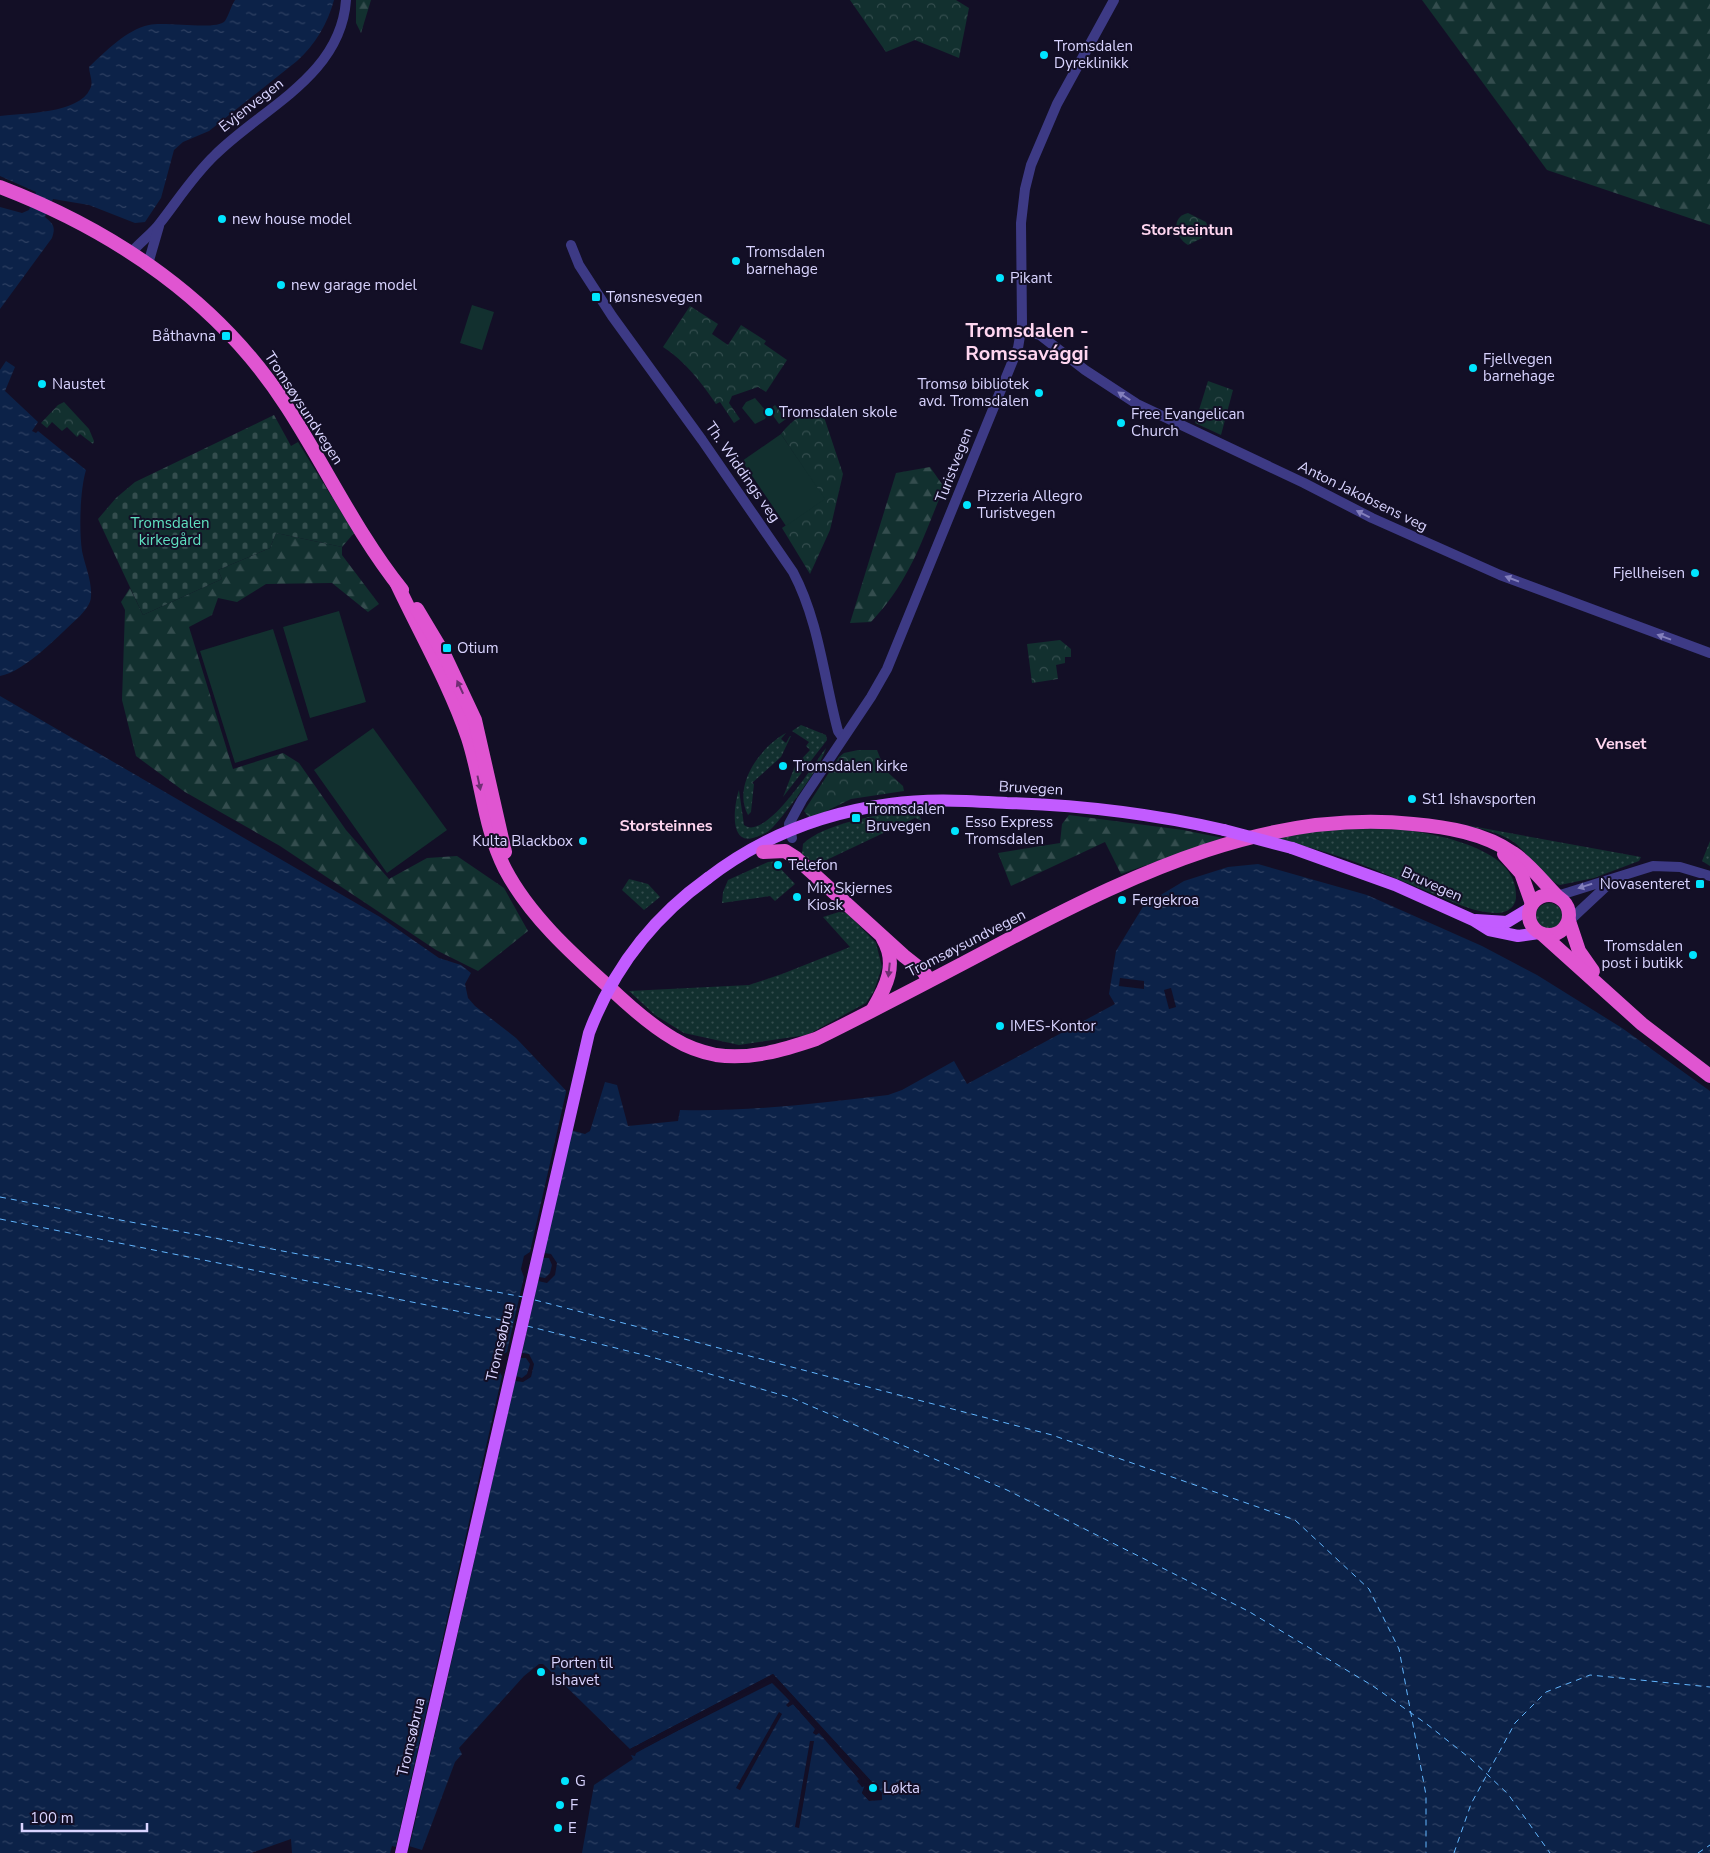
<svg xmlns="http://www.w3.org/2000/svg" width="1710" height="1853" viewBox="0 0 1710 1853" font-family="'Nunito Sans',sans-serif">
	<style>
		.grass { fill: url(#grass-dots) }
		.forest { fill: url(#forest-firs) }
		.cemetery { fill: url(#cemetery-stones) }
		.park { fill: url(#park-crowns) }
		.pitch { fill: #12302f }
		.water { fill: url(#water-ripples) }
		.pier { fill: #130f26; fill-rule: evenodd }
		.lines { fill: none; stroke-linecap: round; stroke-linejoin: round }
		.ferry { stroke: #62b6ff; stroke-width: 1; stroke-dasharray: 6 5; stroke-linecap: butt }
		.tertiary { stroke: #3d3a85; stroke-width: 10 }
		.primary { stroke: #c25bff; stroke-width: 12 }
		.trunk { stroke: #e055d1; stroke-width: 14 }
		.primary-bridge { stroke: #c25bff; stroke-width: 12 }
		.oneway { fill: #837fbc }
		.oneway2 { fill: #6f2e73 }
		.poi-dot { fill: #00e5ff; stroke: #130f26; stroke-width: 2 }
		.labels { text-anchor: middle; stroke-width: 4; stroke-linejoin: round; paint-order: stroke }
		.poi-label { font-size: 15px; fill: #d9d4ff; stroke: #130f26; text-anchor: start }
		.street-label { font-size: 15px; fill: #d9d4ff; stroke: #130f26 }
		.park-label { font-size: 15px; fill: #5fe0c0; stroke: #130f26 }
		.neighbourhood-label { font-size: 16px; font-weight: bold; fill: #ffd6f0; stroke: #130f26 }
		.district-label { font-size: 20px; font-weight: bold; fill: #ffd6f0; stroke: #130f26 }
	</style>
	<defs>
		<pattern id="grass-dots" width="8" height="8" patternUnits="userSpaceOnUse" patternTransform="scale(1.25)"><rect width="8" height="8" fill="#12302f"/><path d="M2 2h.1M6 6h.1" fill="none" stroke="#344d4e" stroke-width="1.8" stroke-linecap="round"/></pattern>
		<pattern id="forest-firs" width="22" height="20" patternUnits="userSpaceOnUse" patternTransform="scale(1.25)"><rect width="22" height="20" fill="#12302f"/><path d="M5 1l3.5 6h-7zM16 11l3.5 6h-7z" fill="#344d4e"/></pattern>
		<pattern id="cemetery-stones" width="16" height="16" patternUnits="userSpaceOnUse" patternTransform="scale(1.25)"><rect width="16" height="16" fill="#12302f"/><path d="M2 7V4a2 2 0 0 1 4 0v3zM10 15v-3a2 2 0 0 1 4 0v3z" fill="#344d4e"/></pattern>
		<pattern id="park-crowns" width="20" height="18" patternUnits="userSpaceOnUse" patternTransform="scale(1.25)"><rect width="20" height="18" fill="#12302f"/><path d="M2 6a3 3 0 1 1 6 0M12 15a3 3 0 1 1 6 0" fill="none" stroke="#344d4e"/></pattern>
		<pattern id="water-ripples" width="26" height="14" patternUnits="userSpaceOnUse" patternTransform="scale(1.25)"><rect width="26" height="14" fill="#0c2248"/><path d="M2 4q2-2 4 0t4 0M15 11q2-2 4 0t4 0" fill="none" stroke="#2f4163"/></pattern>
	</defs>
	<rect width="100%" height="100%" fill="#130f26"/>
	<g class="grass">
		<path d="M 801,725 L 826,735 L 827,740 L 783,797 L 795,766 L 810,750 L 806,746 L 809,742 L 792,731 Z"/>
		<path d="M 786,733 L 781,739 L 786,743 L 790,736 L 791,736 L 781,757 L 752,783 L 754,784 L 751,812 L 748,815 C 732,786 760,747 786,733 Z"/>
		<path d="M 826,748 C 822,765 786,813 773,827 C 769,832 762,835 756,837 C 728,848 734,804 739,790 L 744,825 C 766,842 814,763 826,748 Z"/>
		<path d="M 913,811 L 919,815 L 922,821 L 915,818 L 816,865 L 802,854 L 803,844 C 822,824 886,812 913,811 Z"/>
		<path d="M 1460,824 L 1641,857 L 1639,861 L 1594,878 L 1560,885 C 1549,882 1526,852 1515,843 C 1499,831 1479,829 1460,824 Z"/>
		<path d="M 1388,827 C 1425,833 1520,844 1516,898 C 1515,908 1506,913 1497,913 C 1475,913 1456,903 1436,895 C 1409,884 1382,872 1355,862 C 1329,852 1302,846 1275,838 L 1324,830 Z"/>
		<path d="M 1710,841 L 1710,866 L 1702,861 Z"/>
		<path d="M 776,861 L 780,862 L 779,867 L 795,884 L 775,901 L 770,896 L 722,903 L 723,892 L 728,880 L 768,862 Z"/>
		<path d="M 629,879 L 648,884 L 660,897 L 644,910 L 622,890 Z"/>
		<circle cx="1549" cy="916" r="13"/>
		<path d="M 839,912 L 847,913 L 876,943 L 882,967 L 874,991 L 866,1003 L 807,1035 L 739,1045 L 684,1033 L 655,1015 L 629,991 L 749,985 L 782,974 L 850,947 L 823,917 Z"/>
	</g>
	<g class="forest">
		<path d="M 356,0 L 371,0 L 361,33 L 356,23 Z"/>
		<path d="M 1422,0 L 1710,0 L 1710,225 L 1547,170 Z"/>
		<path d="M 930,467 L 944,487 C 923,538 910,581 871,622 L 850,623 L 896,473 Z"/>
		<path d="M 276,533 L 342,547 L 342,555 L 379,604 L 368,612 L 332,583 L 266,584 L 237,602 L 218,598 L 212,615 L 189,627 L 233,769 L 283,753 L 299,763 L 346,830 L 389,879 L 427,858 L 457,856 L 504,888 L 528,931 L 478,971 L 436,950 L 280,846 L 185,792 L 136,756 L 122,700 L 125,610 L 121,602 L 130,588 L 143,615 L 222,579 L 218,570 L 270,548 Z"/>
		<path d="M 1069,815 L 1183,830 L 1223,838 L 1121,874 L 1105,842 L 1011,886 L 998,853 L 1060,843 L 1062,824 Z"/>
	</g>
	<path class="cemetery" d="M 274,415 L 291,446 L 298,442 L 354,533 L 342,547 L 276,533 L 270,548 L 218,570 L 222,579 L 143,615 L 98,519 L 116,498 L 135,482 Z"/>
	<g class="park">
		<path d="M 850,0 L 956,0 L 969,8 L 959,58 L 915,40 L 886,52 Z"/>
		<path d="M 1188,213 L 1206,222 L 1208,228 L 1202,238 L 1188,245 C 1175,238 1170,217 1188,213 Z"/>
		<path d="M 690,306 L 718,324 L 712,334 L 728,345 L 741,325 L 766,341 L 764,344 L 787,360 L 766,392 L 758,387 L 732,396 L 729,403 L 740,419 L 734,423 L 720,402 L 716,404 C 701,382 685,361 663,347 Z"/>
		<path d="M 1208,381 L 1233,390 L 1221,435 L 1195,423 Z"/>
		<path d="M 64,402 L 89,429 L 94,441 L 93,444 L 80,434 L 77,437 L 67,427 L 62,431 L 52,422 L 47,428 L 41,423 L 58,405 Z"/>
		<path d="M 775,405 L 786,419 L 779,424 L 769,410 Z"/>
		<path d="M 819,409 L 823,414 L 843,474 L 830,530 L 810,574 L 782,528 L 824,499 L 781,434 C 792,420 801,414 819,409 Z"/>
		<path d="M 1060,640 L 1071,649 L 1071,657 L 1065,657 L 1065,663 L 1056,665 L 1058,679 L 1032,683 L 1027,644 Z"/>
		<path d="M 858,750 L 877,750 L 885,770 L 903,786 L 904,791 L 851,799 L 810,819 L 804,811 L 839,757 L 844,753 Z"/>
	</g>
	<g class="pitch">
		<path d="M 472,305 L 494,312 L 482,350 L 460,343 Z"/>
		<path d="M 755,398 L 768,413 L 765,419 L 755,424 L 742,408 L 746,402 Z"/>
		<path d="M 781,434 L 825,499 L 786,526 L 742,461 Z"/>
		<path d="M 339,611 L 366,702 L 310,718 L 283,627 Z"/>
		<path d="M 273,629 L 308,740 L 235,763 L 200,651 Z"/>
		<path d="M 373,728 L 447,830 L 387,873 L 314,770 Z"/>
	</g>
	<g class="water">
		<path d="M 235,0 L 334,0 C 328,23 315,45 297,61 L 209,131 L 183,142 L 174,150 L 161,198 L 145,222 L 135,223 L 89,205 L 53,199 L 45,217 C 53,224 56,226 52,238 L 0,309 L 0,207 L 22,213 L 29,210 L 36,192 L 0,176 L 0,116 C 23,113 79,114 90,89 C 94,82 89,74 89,67 C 106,51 126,30 149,25 C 166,21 216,31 225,21 C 229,15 231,6 235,0 Z"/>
		<path d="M 6,361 L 15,367 L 5,391 L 38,422 L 32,431 L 36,433 L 38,431 L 86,470 C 80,490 79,530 82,551 C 85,566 92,581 91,596 C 91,604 85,610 80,616 C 61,633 25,672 0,676 L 0,370 Z"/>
		<path d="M 0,696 L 380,917 L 439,958 L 461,965 L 471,973 L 465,984 L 468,998 L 475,1006 L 516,1038 L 574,1099 L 566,1129 L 585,1134 L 590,1131 L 605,1082 L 617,1085 L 628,1126 L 678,1121 L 680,1110 C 750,1112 819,1103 888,1095 L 902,1090 L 954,1061 L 967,1084 L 1115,1004 L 1109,994 L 1116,951 L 1144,905 L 1184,881 L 1228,867 L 1258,864 L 1367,895 L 1482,946 L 1537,975 L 1622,1028 L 1710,1091 L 1710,1853 L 582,1853 L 594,1785 L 633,1759 L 631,1755 L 771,1682 L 790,1701 L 788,1707 L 793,1704 L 816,1729 L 813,1733 L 819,1732 L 859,1779 L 862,1787 L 865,1785 L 862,1793 L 869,1800 L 882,1800 L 882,1793 L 773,1674 L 630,1749 L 543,1664 L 539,1664 L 524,1676 L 459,1748 L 462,1754 L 455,1762 L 422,1850 L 409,1846 L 408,1850 L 392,1846 L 390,1853 L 292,1853 L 291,1839 L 251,1853 L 0,1853 Z"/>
	</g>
	<g class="pier">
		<path d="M 1120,978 L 1144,981 L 1144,989 L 1119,986 Z"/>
		<path d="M 1171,988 L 1176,1007 L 1169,1009 L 1164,990 Z"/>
		<path d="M 567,1088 L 575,1097 L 544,1253 L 551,1254 L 557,1263 L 555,1275 L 547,1283 L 538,1281 L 522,1353 L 529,1354 L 534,1364 L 531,1377 L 523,1382 L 515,1381 L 408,1853 L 395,1850 L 502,1376 L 498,1369 L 501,1356 L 507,1352 L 524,1277 L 521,1269 L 524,1256 L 530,1252 ZM 543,1258 L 549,1258 L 552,1265 L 550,1273 L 545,1278 L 539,1277 ZM 520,1358 L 526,1358 L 530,1364 L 527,1374 L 522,1378 L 516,1376 Z"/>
		<path d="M 773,1674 L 882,1793 L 882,1800 L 869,1801 L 862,1793 L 865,1786 L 862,1787 L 857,1781 L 859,1779 L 819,1733 L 816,1735 L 813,1733 L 815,1729 L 793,1704 L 788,1707 L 786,1705 L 790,1701 L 774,1682 L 673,1733 L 636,1753 L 635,1756 L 631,1755 L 631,1753 L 672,1731 L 770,1679 L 774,1679 L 861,1777 L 862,1784 L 867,1783 L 866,1793 L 870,1797 L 881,1797 L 880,1794 L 773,1676 L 630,1751 L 630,1749 Z"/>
		<path d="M 779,1712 L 782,1714 L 740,1790 L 736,1788 Z"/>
		<path d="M 810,1741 L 814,1741 L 799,1828 L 795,1827 Z"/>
	</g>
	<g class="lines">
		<g class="ferry">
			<path d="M 0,1197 L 523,1297"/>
			<path d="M 0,1219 L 516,1323"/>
			<path d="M 535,1300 L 1052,1435 L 1295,1520 L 1369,1589 L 1399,1649 L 1426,1795 L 1426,1853"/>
			<path d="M 527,1326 L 648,1356 L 792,1398 L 1007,1490 L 1248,1611 L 1373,1686 L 1428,1725 L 1472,1760 L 1508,1794 L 1550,1853"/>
			<path d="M 1454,1853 L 1471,1804 L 1515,1723 L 1546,1692 L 1590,1675 L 1710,1687"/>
			<path d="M 1698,1853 L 1710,1845"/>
		</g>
		<g class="tertiary">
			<path d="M 571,245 L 579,265 L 612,316 L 702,440 L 793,572 C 819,621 824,679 838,731 L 843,738"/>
			<path d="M 131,253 C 139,243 154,232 160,223 C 178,200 193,176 215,155 C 262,108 341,76 346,0"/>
			<path d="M 148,264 L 159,226"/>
			<path d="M 1022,330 L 1040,335 L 1085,370 L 1137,404 L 1304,483 L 1372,518 L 1500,575 L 1710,653"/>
			<path d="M 792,838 L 789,824 L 802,800 L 871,697 L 887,669 L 1018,348 L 1022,324 L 1021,223 L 1025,189 L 1031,165 L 1057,104 L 1114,0"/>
			<path d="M 1557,896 L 1653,866 L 1680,867 L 1710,876"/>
			<path d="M 1569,921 L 1614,879"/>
		</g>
		<g class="primary">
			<path d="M 1292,848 L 1395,885 L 1473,920 L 1489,930 L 1518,936 L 1539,933"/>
			<path d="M 708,878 C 761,837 823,813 890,804 C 929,798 969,801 1007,803 C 1080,805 1153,814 1224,830"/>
			<path d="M 1476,920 L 1507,922 L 1530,908"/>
		</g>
		<g class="trunk">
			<path d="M 0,187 C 115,231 220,302 287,407 C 326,467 357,534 402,590"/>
			<path d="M 397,584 C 421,635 450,685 468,738 C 482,781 484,828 505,869 C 529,915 571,953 609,987 C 629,1006 650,1025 674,1039 C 687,1047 701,1052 716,1055 C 751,1060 783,1050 816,1039 C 883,1006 949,971 1015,936 C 1138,872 1270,809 1413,824 C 1447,827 1484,833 1513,853 C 1530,864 1543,882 1557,896"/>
			<path d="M 417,609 L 444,654 L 475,720 L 505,852"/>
			<path d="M 763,852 L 785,851 L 796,858 L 904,956 L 923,971 L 929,980"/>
			<path d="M 1504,854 L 1521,873 L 1532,904"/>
			<circle cx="1549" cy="915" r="20"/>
			<path d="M 1569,921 L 1579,951 L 1593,971"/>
			<path d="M 1542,934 L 1642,1024 L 1710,1076"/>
			<path d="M 873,1009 C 886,987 898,964 883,939"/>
		</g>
		<g class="primary-bridge">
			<path d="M 1224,830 L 1292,848"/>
			<path d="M 401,1853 L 589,1033 C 613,969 652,918 708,878"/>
		</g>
	</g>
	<defs><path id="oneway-solid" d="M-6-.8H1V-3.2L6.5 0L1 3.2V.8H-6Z" transform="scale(1.25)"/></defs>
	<g class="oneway">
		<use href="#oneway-solid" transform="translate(1124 396) rotate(-147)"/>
		<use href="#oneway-solid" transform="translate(1363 514) rotate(-153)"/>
		<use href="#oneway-solid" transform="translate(1512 579) rotate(-159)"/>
		<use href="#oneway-solid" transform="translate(1664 637) rotate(-160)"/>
		<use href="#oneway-solid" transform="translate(1585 886) rotate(163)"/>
	</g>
	<g class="oneway2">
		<use href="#oneway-solid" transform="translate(460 687) rotate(-115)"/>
		<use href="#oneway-solid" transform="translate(479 783) rotate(78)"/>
		<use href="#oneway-solid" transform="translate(889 970) rotate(96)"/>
	</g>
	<g class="poi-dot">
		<circle cx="1044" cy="55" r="5"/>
		<circle cx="222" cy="219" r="5"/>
		<circle cx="736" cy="261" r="5"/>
		<circle cx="1000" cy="278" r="5"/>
		<circle cx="281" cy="285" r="5"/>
		<rect x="591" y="292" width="10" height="10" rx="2.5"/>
		<rect x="221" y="331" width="10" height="10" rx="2.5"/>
		<circle cx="1473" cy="368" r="5"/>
		<circle cx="42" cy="384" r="5"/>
		<circle cx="1039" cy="393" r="5"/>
		<circle cx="769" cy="412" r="5"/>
		<circle cx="1121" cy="423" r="5"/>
		<circle cx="967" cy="505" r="5"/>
		<circle cx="1695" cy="573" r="5"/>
		<rect x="442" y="643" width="10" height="10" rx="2.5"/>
		<circle cx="783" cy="766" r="5"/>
		<circle cx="1412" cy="799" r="5"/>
		<rect x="851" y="813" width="10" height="10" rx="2.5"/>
		<circle cx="955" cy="831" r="5"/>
		<circle cx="583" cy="841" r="5"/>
		<circle cx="778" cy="865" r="5"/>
		<rect x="1695" y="879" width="10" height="10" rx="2.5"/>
		<circle cx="797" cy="897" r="5"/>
		<circle cx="1122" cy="900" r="5"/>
		<circle cx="1693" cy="955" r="5"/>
		<circle cx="1000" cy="1026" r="5"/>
		<circle cx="541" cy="1672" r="5"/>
		<circle cx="565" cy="1781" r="5"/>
		<circle cx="873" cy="1788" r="5"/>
		<circle cx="560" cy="1805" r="5"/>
		<circle cx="558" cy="1828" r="5"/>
	</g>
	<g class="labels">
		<g class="poi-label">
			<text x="1054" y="51">Tromsdalen<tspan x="1054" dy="17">Dyreklinikk</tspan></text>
			<text x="232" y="224">new house model</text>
			<text x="746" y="257">Tromsdalen<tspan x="746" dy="17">barnehage</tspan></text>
			<text x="1010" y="283">Pikant</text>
			<text x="291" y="290">new garage model</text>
			<text x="606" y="302">Tønsnesvegen</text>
			<text x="216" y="341" text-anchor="end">Båthavna</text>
			<text x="1483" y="364">Fjellvegen<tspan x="1483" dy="17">barnehage</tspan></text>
			<text x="52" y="389">Naustet</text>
			<text x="1029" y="389" text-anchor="end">Tromsø bibliotek<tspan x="1029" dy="17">avd. Tromsdalen</tspan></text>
			<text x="779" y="417">Tromsdalen skole</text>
			<text x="1131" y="419">Free Evangelican<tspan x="1131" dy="17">Church</tspan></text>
			<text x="977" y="501">Pizzeria Allegro<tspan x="977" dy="17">Turistvegen</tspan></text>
			<text x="1685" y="578" text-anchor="end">Fjellheisen</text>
			<text x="457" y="653">Otium</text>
			<text x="793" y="771">Tromsdalen kirke</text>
			<text x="1422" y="804">St1 Ishavsporten</text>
			<text x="866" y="814">Tromsdalen<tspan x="866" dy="17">Bruvegen</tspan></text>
			<text x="965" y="827">Esso Express<tspan x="965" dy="17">Tromsdalen</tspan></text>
			<text x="573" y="846" text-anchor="end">Kulta Blackbox</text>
			<text x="788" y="870">Telefon</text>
			<text x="1690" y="889" text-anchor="end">Novasenteret</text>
			<text x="807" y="893">Mix Skjernes<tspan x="807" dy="17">Kiosk</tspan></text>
			<text x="1132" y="905">Fergekroa</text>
			<text x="1683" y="951" text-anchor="end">Tromsdalen<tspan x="1683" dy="17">post i butikk</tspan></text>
			<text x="1010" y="1031">IMES-Kontor</text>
			<text x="551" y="1668">Porten til<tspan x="551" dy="17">Ishavet</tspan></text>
			<text x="575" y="1786">G</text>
			<text x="883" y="1793">Løkta</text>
			<text x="570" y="1810">F</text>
			<text x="568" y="1833">E</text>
		</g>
		<g class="street-label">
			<text transform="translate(251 105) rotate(-38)" y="5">Evjenvegen</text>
			<text transform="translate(304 408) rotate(57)" y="5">Tromsøysundvegen</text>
			<text transform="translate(954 465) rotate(-69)" y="5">Turistvegen</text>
			<text transform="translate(743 472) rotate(55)" y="5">Th. Widdings veg</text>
			<text transform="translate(1363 496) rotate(26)" y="5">Anton Jakobsens veg</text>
			<text transform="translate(1031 788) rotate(3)" y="5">Bruvegen</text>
			<text transform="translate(1432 884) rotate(24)" y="5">Bruvegen</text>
			<text transform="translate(966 943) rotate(-27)" y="5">Tromsøysundvegen</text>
			<text transform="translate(500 1342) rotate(-77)" y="5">Tromsøbrua</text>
			<text transform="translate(411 1737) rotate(-77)" y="5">Tromsøbrua</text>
		</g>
		<g class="park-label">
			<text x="170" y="528">Tromsdalen<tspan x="170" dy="17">kirkegård</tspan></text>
		</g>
		<g class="neighbourhood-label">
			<text x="1187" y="235">Storsteintun</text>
			<text x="1621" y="749">Venset</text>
			<text x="666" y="831">Storsteinnes</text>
		</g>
		<g class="district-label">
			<text x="1027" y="337">Tromsdalen -<tspan x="1027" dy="23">Romssavággi</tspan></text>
		</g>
	</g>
	<path d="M22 1823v8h125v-8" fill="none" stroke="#d9d4ff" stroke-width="2.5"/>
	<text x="30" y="1823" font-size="15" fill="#d9d4ff" stroke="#130f26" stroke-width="4" paint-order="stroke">100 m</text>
</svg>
